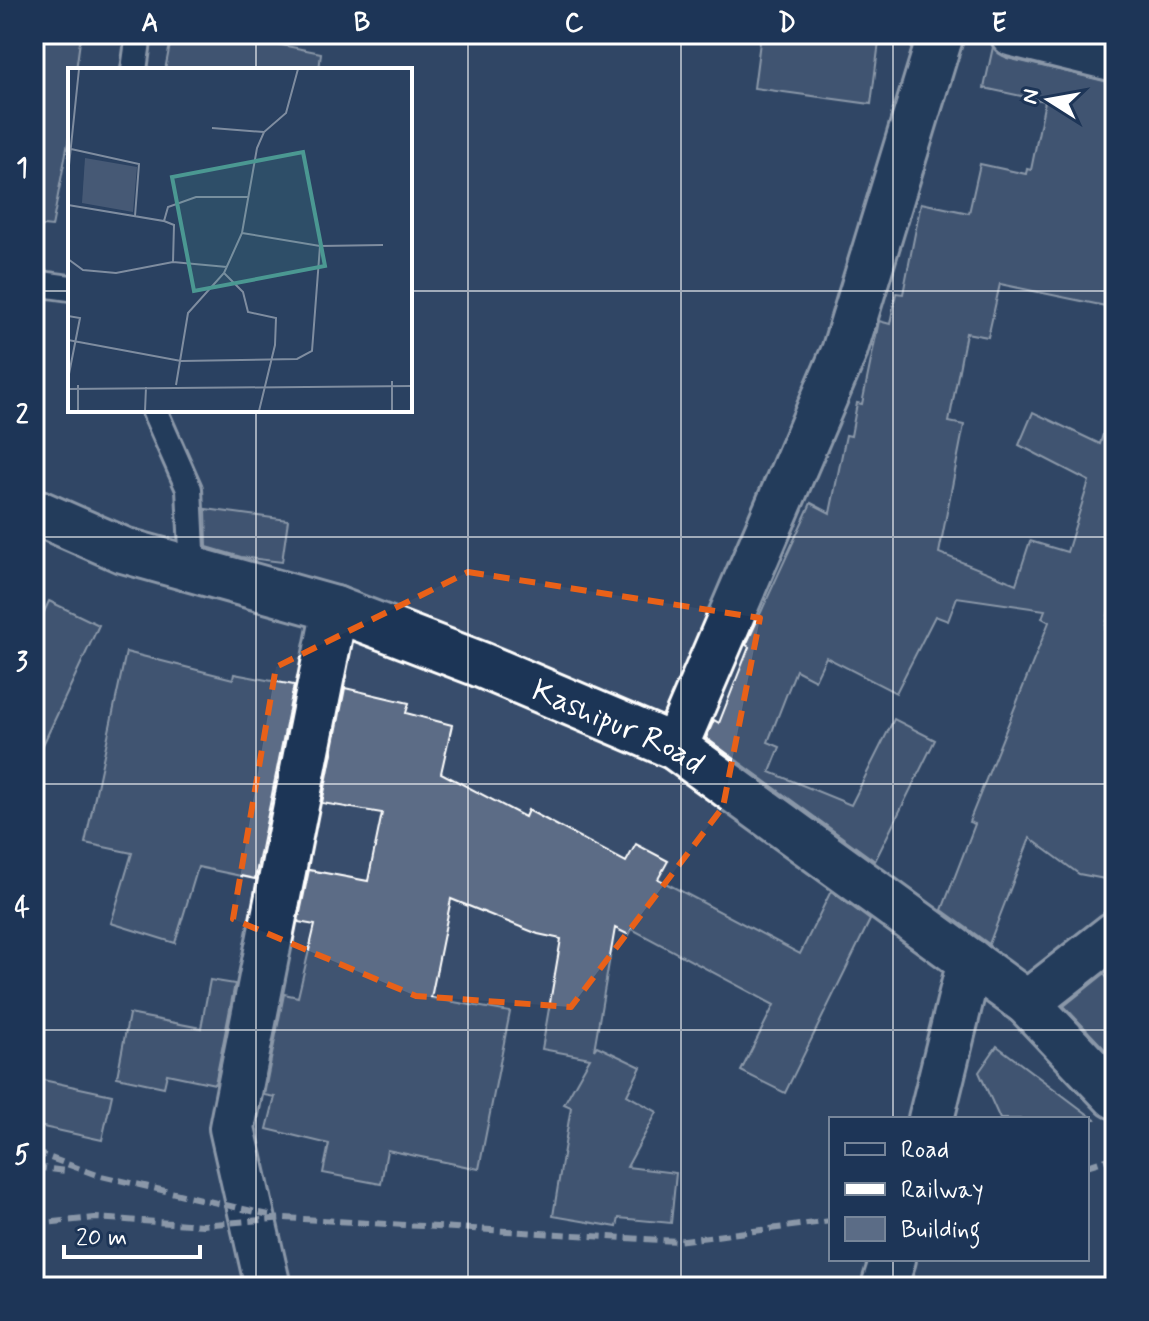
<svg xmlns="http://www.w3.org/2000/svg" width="1149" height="1321" viewBox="0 0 1149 1321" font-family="Mynerve,sans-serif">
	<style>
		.built { fill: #394e6c; fill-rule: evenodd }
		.building { fill: #5b6c86; stroke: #fff; stroke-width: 2 }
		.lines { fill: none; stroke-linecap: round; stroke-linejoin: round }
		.service-casing { stroke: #fff; stroke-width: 30 }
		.minor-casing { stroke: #fff; stroke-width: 50 }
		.service { stroke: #1d3557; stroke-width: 24 }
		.minor { stroke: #1d3557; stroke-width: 44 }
		.rail { stroke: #fff; stroke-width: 6; stroke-dasharray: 12 6; stroke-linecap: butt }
		.marked { fill: none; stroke: #e96118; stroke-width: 6; stroke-dasharray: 16 10; stroke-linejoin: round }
		.grid { fill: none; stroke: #fff; stroke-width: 2; stroke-opacity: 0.55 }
		.labels { text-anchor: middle; stroke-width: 6; stroke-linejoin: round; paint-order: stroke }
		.street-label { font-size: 32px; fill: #fff; stroke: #1d3557 }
		.inset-road { fill: none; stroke: #7f8da0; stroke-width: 2 }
		.view { fill: #4b9892; fill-opacity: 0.15; stroke: #4b9892; stroke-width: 4 }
		.inset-edge { fill: none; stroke: #fff; stroke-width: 4 }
		.neatline { fill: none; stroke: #fff; stroke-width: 3 }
		.grid-label { font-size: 26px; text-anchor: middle; font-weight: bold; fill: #fff }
	</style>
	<rect width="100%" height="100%" fill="#2a4161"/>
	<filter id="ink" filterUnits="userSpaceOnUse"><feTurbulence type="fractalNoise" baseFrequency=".0125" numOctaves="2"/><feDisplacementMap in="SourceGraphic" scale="16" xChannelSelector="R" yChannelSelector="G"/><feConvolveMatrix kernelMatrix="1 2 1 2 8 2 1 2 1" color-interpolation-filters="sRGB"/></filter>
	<g filter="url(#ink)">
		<path class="built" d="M 34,34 L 1115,34 L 1115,1287 L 34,1287 ZM 70,70 L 410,70 L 410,410 L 70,410 ZM 831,1119 L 1087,1119 L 1087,1259 L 831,1259 Z"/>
		<g class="building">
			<path d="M 34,34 L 81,34 L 76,70 L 70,70 L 70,132 L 52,227 L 34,225 Z"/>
			<path d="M 172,34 L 228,34 L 321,53 L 319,70 L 165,70 Z"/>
			<path d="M 761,34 L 880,34 L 871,104 L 754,88 Z"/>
			<path d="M 993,47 L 1007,58 L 1115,83 L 1115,308 L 1000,284 L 988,337 L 966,333 L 949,422 L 964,425 L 939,553 L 1016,584 L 1030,541 L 1067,552 L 1089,481 L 1019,445 L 1033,412 L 1100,444 L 1106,424 L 1115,425 L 1115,582 L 1105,629 L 1115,634 L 1115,881 L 1079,874 L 1030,838 L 989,944 L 942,910 L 975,824 L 969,822 L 1049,622 L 1042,618 L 1045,610 L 957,597 L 948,621 L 935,616 L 896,693 L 826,657 L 815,680 L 796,670 L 768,742 L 780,747 L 770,772 L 851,805 L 894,719 L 935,740 L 875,861 L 706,738 L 714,720 L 719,723 L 749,647 L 746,645 L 811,503 L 830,513 L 846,435 L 851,436 L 857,403 L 862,404 L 879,321 L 890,324 L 896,293 L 903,294 L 921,203 L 969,213 L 980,164 L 1026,174 L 1027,169 L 1031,170 L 1045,101 L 984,88 Z"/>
			<path d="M 206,509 L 288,520 L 282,562 L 241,557 L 207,547 Z"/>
			<path d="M 49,601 L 99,625 L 34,764 L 34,634 Z"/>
			<path d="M 126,652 L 233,679 L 234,674 L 294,685 L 255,879 L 198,867 L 175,943 L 111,923 L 132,853 L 85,843 Z"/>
			<path d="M 345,688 L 409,703 L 406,713 L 452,725 L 441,773 L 525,817 L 528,810 L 626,862 L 636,844 L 668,861 L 658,879 L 800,954 L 831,891 L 870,920 L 785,1093 L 741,1071 L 774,1005 L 632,929 L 629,935 L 615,928 L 594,1050 L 597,1046 L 641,1067 L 627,1095 L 657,1112 L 627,1167 L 676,1173 L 671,1223 L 619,1218 L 617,1227 L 553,1216 L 571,1107 L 564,1104 L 590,1058 L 542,1049 L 561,939 L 538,934 L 451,899 L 431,998 L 510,1012 L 479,1169 L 387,1150 L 381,1184 L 323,1173 L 329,1144 L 267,1129 L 275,1097 L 264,1095 L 284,994 L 298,997 L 315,925 L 298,922 L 309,870 L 368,881 L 382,813 L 322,803 Z"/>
			<path d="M 1104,974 L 1115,987 L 1115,1060 L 1064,1006 Z"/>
			<path d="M 210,980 L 235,984 L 215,1084 L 167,1074 L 164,1087 L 117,1077 L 129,1014 L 201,1028 Z"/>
			<path d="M 997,1046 L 1094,1119 L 1000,1119 L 979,1072 Z"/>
			<path d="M 34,1078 L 112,1095 L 102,1140 L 34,1125 Z"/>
		</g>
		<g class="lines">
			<defs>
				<g id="service">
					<path d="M 134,70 L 139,34"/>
					<path d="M 34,283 L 70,288"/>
					<path d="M 154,410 L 189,489 L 193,570"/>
				</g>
				<g id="minor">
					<path d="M 1013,34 L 1115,59"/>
					<path id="s1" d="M 34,511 L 123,550 L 335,609 L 479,664 L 675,747 L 1027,1003 L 1115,1096"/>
					<path d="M 675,747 L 844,352 L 941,34"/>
					<path d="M 1027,1003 L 1115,934"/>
					<path d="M 931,1119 L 970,961"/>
					<path d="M 268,1287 L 232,1128 L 335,609"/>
					<path d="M 884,1287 L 893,1259"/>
				</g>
			</defs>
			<use href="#service" class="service-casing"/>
			<use href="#minor" class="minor-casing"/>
			<use href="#service" class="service"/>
			<use href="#minor" class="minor"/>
			<g class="rail">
				<path d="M 34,1152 L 97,1175 L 269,1215"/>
				<path d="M 1087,1166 L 1115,1157"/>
				<path d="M 34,1167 L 66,1171"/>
				<path d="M 34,1224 L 95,1218 L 203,1225 L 285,1218 L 677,1241 L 831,1221"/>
			</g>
		</g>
	</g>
	<path d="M0 0H1149V1321H0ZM 468,572 L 760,618 L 723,807 L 571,1007 L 416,996 L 233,919 L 276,667 Z" fill="#2a4161" fill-opacity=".55" fill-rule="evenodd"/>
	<path class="marked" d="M 468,572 L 760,618 L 723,807 L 571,1007 L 416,996 L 233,919 L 276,667 Z"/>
	<path class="grid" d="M 256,34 L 256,70M 468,34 L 468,1287M 681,34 L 681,1287M 893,34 L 893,1119M 34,291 L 70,291M 410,291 L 1115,291M 256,410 L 256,1287M 34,537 L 1115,537M 34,784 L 1115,784M 34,1030 L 1115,1030M 893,1259 L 893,1287"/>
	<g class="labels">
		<g class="street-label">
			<text dy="11" stroke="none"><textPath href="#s1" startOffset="624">Kashipur Road</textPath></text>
		</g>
	</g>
	<g transform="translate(68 68)">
		<rect width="344" height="344" fill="#2a4161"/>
		<path d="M 17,90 L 69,99 L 65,144 L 14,135 Z" fill="#465975"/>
		<path class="inset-road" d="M 144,60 L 196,64M 3,81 L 71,96 L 67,148M 0,107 L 11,1M 0,137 L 96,153 L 100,139 L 128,129 L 181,129M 96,153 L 106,157 L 105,194M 174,165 L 252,178 L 315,177M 0,191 L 15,202 L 48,205 L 105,194 L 159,199M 156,205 L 175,224 L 180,244 L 208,250 L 207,277 L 191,343M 0,248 L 12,250 L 0,311M 0,272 L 113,293 L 229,291 L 244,283 L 252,178M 10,317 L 10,343M 108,317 L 120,245 L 156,205 L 174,165 L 189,80 L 196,64 L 218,45 L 230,1M 0,321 L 344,318M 77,343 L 78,319M 324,343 L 324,313"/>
		<path class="view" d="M 235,84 L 257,198 L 126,223 L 104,109 Z"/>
		<rect width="344" height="344" class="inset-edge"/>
	</g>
	<rect width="1149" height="1321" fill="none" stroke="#1d3557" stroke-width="88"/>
	<rect x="829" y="1117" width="260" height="144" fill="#1d3557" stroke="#77869a" stroke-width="2"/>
	<rect x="845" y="1143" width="40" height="12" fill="#1d3557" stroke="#77869a" stroke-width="2"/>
	<text x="901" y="1157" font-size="24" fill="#ffffff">Road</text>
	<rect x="845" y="1183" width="40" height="12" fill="#ffffff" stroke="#77869a" stroke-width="2"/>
	<text x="901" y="1197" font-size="24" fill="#ffffff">Railway</text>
	<rect x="845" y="1217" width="40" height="24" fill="#5b6c86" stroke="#77869a" stroke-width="2"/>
	<text x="901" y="1237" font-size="24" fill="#ffffff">Building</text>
	<g transform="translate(1049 100) rotate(281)" stroke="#1d3557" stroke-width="6" paint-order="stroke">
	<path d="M0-6L14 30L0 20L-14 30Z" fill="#ffffff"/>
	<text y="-12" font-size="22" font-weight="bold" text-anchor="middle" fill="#ffffff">N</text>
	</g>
	<path d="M64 1245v12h136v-12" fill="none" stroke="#ffffff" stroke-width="4"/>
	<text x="76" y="1245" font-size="24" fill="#ffffff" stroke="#1d3557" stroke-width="6" paint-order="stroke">20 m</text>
	<rect x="44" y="44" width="1061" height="1233" class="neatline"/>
	<g class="grid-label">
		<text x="150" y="31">A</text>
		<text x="362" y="31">B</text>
		<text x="574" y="31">C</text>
		<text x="787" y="31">D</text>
		<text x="999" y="31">E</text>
		<text x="22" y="176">1</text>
		<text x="22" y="423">2</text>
		<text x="22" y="670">3</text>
		<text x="22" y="916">4</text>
		<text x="22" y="1163">5</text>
	</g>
</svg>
